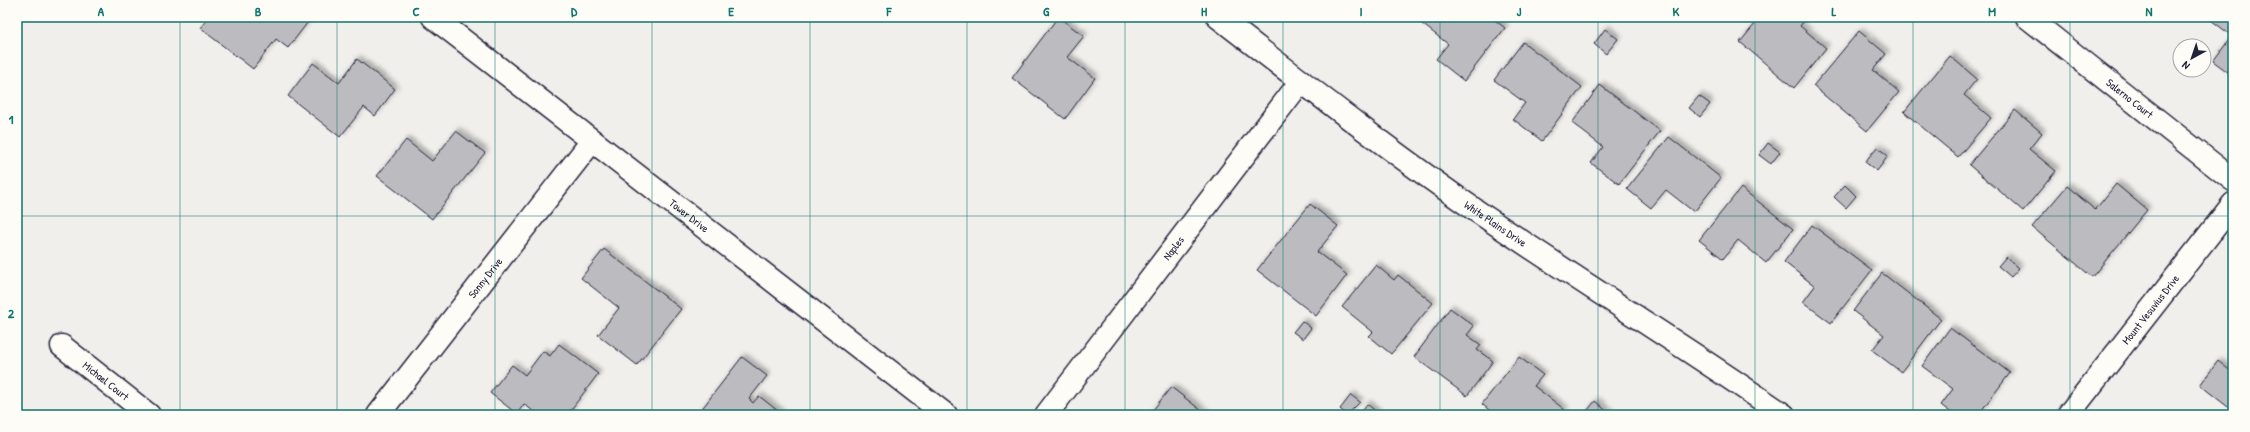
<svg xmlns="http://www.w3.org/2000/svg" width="2250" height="432" viewBox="0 0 2250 432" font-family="'Patrick Hand',sans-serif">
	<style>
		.building { fill: #bcbcc0; stroke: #22223b; filter: url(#shadow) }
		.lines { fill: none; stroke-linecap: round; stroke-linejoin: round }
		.minor-casing { stroke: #22223b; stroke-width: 25 }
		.minor { stroke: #fdfcf7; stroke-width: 22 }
		.grid { fill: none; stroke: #0f766e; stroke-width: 1; stroke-opacity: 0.55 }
		.labels { text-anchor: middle; stroke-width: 3; stroke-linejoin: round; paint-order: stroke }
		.street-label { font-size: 11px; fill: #22223b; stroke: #fdfcf7 }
		.neatline { fill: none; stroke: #0f766e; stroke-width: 1.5 }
		.grid-label { font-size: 13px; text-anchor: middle; font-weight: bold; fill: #0f766e }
	</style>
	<defs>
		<filter id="shadow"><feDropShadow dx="3.5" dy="-3.5" stdDeviation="2" flood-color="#0004"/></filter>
	</defs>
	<rect width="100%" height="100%" fill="#f0efec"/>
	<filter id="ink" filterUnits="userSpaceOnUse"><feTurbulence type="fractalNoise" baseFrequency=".025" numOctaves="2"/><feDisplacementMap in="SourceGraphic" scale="8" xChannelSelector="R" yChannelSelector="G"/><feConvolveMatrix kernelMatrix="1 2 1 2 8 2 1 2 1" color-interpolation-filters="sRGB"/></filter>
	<g filter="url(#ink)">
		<g class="building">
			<path d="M 209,17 L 302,17 L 308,22 L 288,48 L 276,39 L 253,69 L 200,28 Z"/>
			<path d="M 1058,17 L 1084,36 L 1067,57 L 1095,78 L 1065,119 L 1012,78 Z"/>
			<path d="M 1419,17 L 1491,17 L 1505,28 L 1464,81 L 1436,59 L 1448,44 L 1417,20 Z"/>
			<path d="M 1761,17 L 1807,17 L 1800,26 L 1826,48 L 1794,88 L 1740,42 Z"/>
			<path d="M 2207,17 L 2233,17 L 2233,76 L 2213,61 L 2232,36 Z"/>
			<path d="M 1605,29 L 1618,39 L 1606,54 L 1594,44 Z"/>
			<path d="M 1859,31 L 1886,54 L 1873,70 L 1899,92 L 1867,131 L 1813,86 Z"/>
			<path d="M 1523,42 L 1582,87 L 1542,141 L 1513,119 L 1525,103 L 1494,80 Z"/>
			<path d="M 1950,56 L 1977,79 L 1964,95 L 1991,118 L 1958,157 L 1904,112 Z"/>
			<path d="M 357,59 L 395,89 L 375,116 L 364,107 L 340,137 L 288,96 L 313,63 L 339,83 Z"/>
			<path d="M 1600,85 L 1660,131 L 1619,184 L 1591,163 L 1603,147 L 1572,123 Z"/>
			<path d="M 1699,96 L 1710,104 L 1700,117 L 1689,108 Z"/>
			<path d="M 2015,110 L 2042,133 L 2029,149 L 2056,171 L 2023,211 L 1969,165 Z"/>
			<path d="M 456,131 L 485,153 L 432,219 L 377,176 L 406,140 L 432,161 Z"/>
			<path d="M 1669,137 L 1721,178 L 1694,212 L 1666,190 L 1651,208 L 1627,189 Z"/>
			<path d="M 1768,143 L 1780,152 L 1771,164 L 1759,155 Z"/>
			<path d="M 1877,147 L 1888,156 L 1877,171 L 1865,162 Z"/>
			<path d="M 2116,184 L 2147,210 L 2092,277 L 2032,227 L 2067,186 L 2095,210 Z"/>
			<path d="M 1845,185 L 1856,196 L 1846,208 L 1834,197 Z"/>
			<path d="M 1741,188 L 1793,229 L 1766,263 L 1738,240 L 1723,259 L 1699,240 Z"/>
			<path d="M 1310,204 L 1338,226 L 1317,252 L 1347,275 L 1316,316 L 1257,270 Z"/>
			<path d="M 1812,225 L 1872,270 L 1831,323 L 1803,302 L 1815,286 L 1784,262 Z"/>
			<path d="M 604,249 L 681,309 L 637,365 L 598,335 L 619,308 L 581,278 Z"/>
			<path d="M 2006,257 L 2019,268 L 2011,277 L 1998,266 Z"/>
			<path d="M 1376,265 L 1394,280 L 1398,275 L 1433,303 L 1391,354 L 1369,336 L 1373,332 L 1342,307 Z"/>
			<path d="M 1882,273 L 1941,319 L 1901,372 L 1872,350 L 1884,335 L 1853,311 Z"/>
			<path d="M 1450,308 L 1474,326 L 1467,335 L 1481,345 L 1477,350 L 1493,361 L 1467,396 L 1414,357 Z"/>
			<path d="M 1302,321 L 1311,328 L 1303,339 L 1293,332 Z"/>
			<path d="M 1950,328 L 2010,373 L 1978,415 L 1954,415 L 1941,405 L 1953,389 L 1922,366 Z"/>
			<path d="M 559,344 L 598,374 L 567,415 L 538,415 L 524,404 L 517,414 L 490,393 L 512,365 L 525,375 L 543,351 L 550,356 Z"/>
			<path d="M 742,357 L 767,376 L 749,399 L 753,403 L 759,396 L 783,415 L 697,415 Z"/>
			<path d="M 1519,357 L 1543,375 L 1534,386 L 1565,410 L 1561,415 L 1495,415 L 1482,404 Z"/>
			<path d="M 2218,361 L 2233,373 L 2233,411 L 2200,385 Z"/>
			<path d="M 1171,387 L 1207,415 L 1149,415 Z"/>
			<path d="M 1351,395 L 1360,402 L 1347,415 L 1340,409 Z"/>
			<path d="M 1595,401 L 1611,415 L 1584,415 Z"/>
			<path d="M 1367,404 L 1378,413 L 1376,415 L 1364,415 L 1361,412 Z"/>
		</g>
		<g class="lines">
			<defs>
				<g id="minor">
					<path id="s1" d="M 433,17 L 946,415"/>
					<path id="s2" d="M 1218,17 C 1301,81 1383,146 1468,205 C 1572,277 1680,343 1784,415"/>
					<path id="s3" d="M 2027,17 L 2233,180"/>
					<path id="s4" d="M 62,346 L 149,415"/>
					<path id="s5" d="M 378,415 L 592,141"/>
					<path id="s6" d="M 1046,415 L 1301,81"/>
					<path id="s7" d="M 2068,415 L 2233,204"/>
				</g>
			</defs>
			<use href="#minor" class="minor-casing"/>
			<use href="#minor" class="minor"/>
		</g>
	</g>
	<path class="grid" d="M 180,17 L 180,415M 337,17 L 337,415M 495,17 L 495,415M 652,17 L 652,415M 810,17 L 810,415M 967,17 L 967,415M 1125,17 L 1125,415M 1283,17 L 1283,415M 1440,17 L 1440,415M 1598,17 L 1598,415M 1755,17 L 1755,415M 1913,17 L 1913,415M 2070,17 L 2070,415M 17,216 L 2233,216"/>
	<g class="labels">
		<g class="street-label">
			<text dy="4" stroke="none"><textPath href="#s3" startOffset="131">Salerno Court</textPath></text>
			<text dy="4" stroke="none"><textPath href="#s1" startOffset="324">Tower Drive</textPath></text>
			<text dy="4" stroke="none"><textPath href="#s2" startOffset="346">White Plains Drive</textPath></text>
			<text dy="4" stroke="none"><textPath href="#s6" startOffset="210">Naples</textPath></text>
			<text dy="4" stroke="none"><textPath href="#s5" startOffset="174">Sonny Drive</textPath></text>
			<text dy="4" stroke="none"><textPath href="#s7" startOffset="134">Mount Vesuvius Drive</textPath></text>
			<text dy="4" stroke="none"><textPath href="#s4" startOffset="56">Michael Court</textPath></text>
		</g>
	</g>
	<rect width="2250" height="432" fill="none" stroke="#fdfcf7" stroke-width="44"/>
	<g transform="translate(2192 58) rotate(220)"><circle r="19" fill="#fdfcf7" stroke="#a5a5ac"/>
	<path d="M0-3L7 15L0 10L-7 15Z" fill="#22223b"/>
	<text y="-6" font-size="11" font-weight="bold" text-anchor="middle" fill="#22223b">N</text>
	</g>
	<rect x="22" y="22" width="2206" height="388" class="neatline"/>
	<g class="grid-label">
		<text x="101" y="16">A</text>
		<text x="258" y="16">B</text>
		<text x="416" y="16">C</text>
		<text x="574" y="16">D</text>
		<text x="731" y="16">E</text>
		<text x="889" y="16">F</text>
		<text x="1046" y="16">G</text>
		<text x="1204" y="16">H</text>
		<text x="1361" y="16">I</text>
		<text x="1519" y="16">J</text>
		<text x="1676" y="16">K</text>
		<text x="1834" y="16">L</text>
		<text x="1992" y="16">M</text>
		<text x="2149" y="16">N</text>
		<text x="11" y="124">1</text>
		<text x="11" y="318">2</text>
	</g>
</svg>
